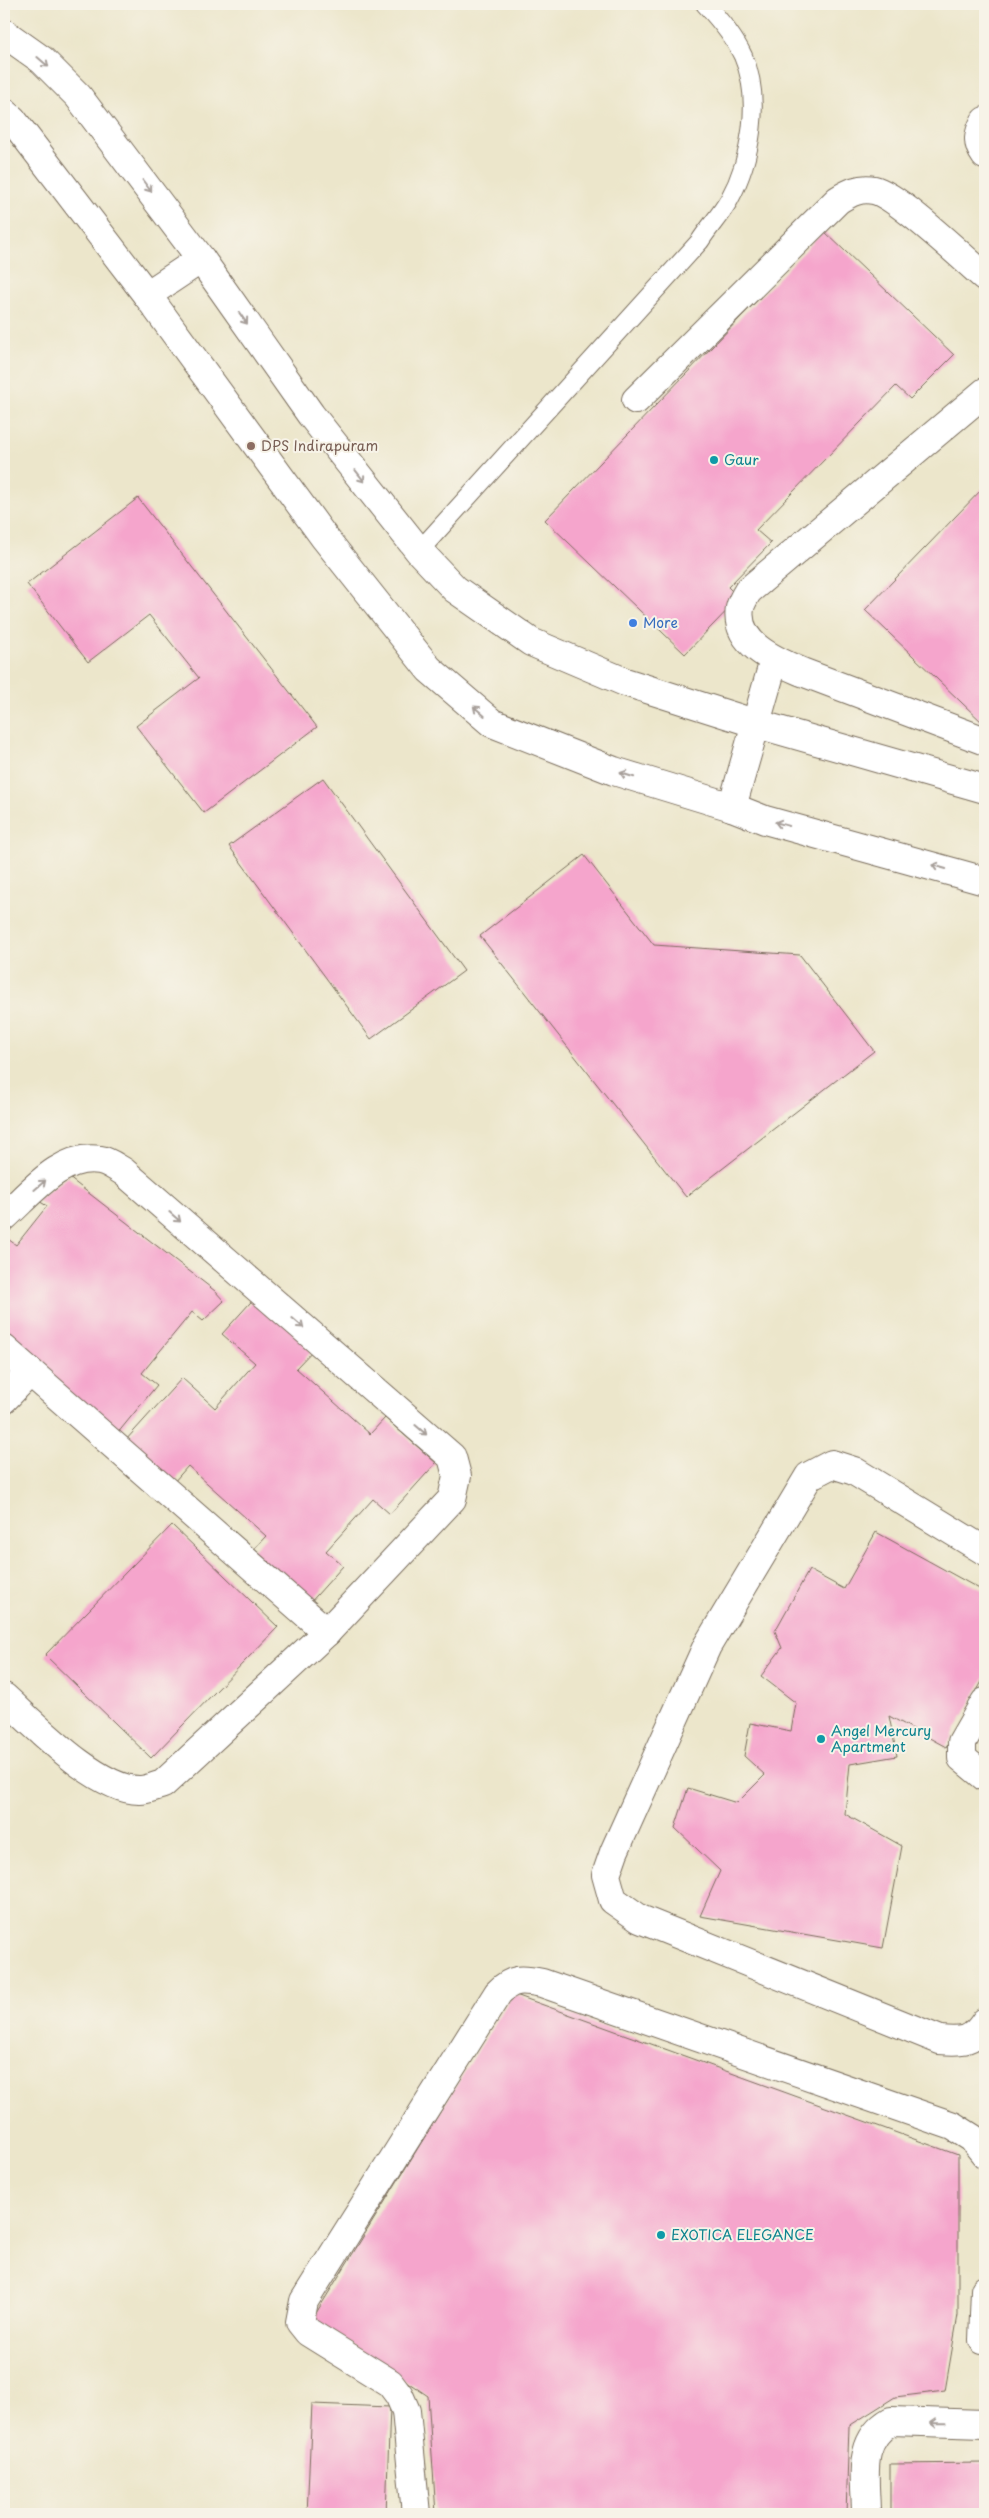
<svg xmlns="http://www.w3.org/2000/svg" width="989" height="2518" viewBox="0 0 989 2518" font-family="'Playpen Sans',sans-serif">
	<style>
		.building { fill: #f5a5cc }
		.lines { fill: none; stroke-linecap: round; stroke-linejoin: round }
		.lane-casing { stroke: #796c5b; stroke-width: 20 }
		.street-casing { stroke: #796c5b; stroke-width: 30 }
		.secondary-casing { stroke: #796c5b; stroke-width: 30 }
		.lane { stroke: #fff; stroke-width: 18 }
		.street { stroke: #fff; stroke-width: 28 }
		.secondary { stroke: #fff; stroke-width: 28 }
		.oneway { stroke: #a79f9a }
		.education-dot { fill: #8d6e63; stroke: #f7f3e8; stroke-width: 2 }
		.culture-dot { fill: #0f9aa8; stroke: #f7f3e8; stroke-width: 2 }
		.shop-dot { fill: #3f7fe0; stroke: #f7f3e8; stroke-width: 2 }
		.labels { text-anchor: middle; stroke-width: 4; stroke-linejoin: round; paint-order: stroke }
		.education-label { font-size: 14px; fill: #785e54; stroke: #f7f3e8; text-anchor: start }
		.culture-label { font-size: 14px; fill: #0d838f; stroke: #f7f3e8; text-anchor: start }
		.shop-label { font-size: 14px; fill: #366cbe; stroke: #f7f3e8; text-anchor: start }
	</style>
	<rect width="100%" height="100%" fill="#f7f3e8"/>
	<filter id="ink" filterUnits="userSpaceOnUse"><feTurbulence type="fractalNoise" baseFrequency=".02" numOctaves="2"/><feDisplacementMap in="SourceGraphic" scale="10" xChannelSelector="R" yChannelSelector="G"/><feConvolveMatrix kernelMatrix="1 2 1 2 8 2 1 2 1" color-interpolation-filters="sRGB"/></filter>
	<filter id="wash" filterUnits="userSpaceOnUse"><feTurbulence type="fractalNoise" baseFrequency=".0096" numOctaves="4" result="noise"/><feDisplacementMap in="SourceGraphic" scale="20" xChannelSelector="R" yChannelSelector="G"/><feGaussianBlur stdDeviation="1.12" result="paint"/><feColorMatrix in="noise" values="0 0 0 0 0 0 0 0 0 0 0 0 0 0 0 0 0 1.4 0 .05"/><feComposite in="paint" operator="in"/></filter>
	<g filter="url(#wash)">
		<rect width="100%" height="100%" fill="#ece6cb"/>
		<g id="blocks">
			<g class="building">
				<path d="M 824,231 L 954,355 L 910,399 L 896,386 L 756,530 L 771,543 L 728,587 L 739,598 L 685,654 L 545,520 Z"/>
				<path d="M 985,486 L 985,725 L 865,610 Z"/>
				<path d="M 138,498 L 317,727 L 204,813 L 136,726 L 199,678 L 149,615 L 88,662 L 27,584 Z"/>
				<path d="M 323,778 L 464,971 L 371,1039 L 229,846 Z"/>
				<path d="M 584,855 L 654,945 L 800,955 L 874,1051 L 686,1197 L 480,936 Z"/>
				<path d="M 68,1177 L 215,1291 L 224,1301 L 203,1321 L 192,1312 L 142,1373 L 157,1385 L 117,1434 L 4,1342 L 4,1236 L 16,1245 L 47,1206 L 37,1200 Z"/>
				<path d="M 259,1293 L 317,1346 L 296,1368 L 370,1434 L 385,1418 L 436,1463 L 390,1514 L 373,1499 L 326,1551 L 343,1566 L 308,1605 L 250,1553 L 266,1536 L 188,1466 L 173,1483 L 125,1441 L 182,1378 L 215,1408 L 255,1363 L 222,1334 Z"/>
				<path d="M 172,1525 L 278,1627 L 151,1758 L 45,1655 Z"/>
				<path d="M 876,1532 L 985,1592 L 985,1676 L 946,1747 L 889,1716 L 897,1756 L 850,1764 L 845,1814 L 902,1846 L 883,1948 L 700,1916 L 720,1871 L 675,1828 L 688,1788 L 737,1803 L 765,1775 L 744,1756 L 750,1723 L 791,1731 L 796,1703 L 761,1676 L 782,1648 L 775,1631 L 809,1570 L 844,1589 Z"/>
				<path d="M 513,1994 L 958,2155 L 958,2315 L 945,2391 L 895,2397 L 849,2426 L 846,2514 L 436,2514 L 428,2396 L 313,2318 Z"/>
				<path d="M 312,2404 L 390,2407 L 386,2514 L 307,2514 Z"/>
				<path d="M 985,2463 L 985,2514 L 890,2514 L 890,2464 Z"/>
			</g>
		</g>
	</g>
	<g filter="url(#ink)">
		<use href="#blocks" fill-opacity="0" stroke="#796c5b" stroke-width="1"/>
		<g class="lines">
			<defs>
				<path id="lane" d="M 419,551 L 700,241 C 709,227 721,214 729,200 C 751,160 762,99 743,56 C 734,37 719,19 705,4"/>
				<g id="street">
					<path d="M 985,121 C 978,134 976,143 985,155"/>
					<path d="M 985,392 L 748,591 C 745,596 741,603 740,608 C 734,644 776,661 802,672 L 985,741"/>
					<path d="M 636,400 L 838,200 C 849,193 860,187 874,190 C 897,195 963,258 985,277"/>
					<path d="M 732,807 L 774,660"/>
					<path d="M 4,1217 C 30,1194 61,1153 100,1160 C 108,1161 117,1168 124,1172 L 452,1457 L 457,1476 L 452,1499 L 327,1632 L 163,1784 C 156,1786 147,1790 140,1790 C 98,1791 35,1725 4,1697"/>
					<path d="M 4,1349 L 327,1632"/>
					<path d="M 4,1399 L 30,1372"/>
					<path d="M 985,1551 L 854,1471 L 832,1464 L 809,1476 L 707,1646 L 614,1852 L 606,1875 L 613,1900 L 640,1919 L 940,2040 C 962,2042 972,2042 985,2022"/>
					<path d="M 985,1702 L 962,1742 L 962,1758 L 985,1777"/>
					<path d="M 985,2290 L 983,2340 L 985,2340"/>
					<path d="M 416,2514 L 406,2411 L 399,2395 L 390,2383 L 308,2332 L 300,2322 L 304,2301 L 498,1993 C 512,1978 522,1979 542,1983 L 953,2126 L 972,2138 L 985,2154"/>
					<path d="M 866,2514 C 866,2479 856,2441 891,2421 L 985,2424"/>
				</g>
				<g id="secondary">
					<path d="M 4,33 L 42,60 L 78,96 L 201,259 L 311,415 L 419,551 L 455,589 L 531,642 L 625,682 L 754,723 L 985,789"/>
					<path d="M 4,112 L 12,119 L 147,295 L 324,537 L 429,669 L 492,723 L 614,771 L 732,807 L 765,820 L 985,881"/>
					<path d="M 147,295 L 201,259"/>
				</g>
			</defs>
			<use href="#lane" class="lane-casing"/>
			<use href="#street" class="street-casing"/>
			<use href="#secondary" class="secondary-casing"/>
			<use href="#lane" class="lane"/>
			<use href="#street" class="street"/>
			<use href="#secondary" class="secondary"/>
		</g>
		<defs><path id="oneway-shaft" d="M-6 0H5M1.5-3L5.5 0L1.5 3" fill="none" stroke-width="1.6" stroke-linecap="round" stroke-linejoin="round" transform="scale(1.25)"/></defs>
		<g class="oneway">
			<use href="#oneway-shaft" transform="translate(43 62) rotate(41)"/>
			<use href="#oneway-shaft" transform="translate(147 186) rotate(53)"/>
			<use href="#oneway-shaft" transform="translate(243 318) rotate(55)"/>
			<use href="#oneway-shaft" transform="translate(360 476) rotate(52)"/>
			<use href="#oneway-shaft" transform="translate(479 711) rotate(-139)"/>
			<use href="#oneway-shaft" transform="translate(627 775) rotate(-163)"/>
			<use href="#oneway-shaft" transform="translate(782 824) rotate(-165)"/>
			<use href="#oneway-shaft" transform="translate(939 867) rotate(-164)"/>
			<use href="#oneway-shaft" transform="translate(40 1185) rotate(-41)"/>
			<use href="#oneway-shaft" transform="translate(175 1217) rotate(41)"/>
			<use href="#oneway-shaft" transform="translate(298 1323) rotate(41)"/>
			<use href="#oneway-shaft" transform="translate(421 1430) rotate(41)"/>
			<use href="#oneway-shaft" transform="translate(938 2423) rotate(-179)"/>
		</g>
	</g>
	<circle class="education-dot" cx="251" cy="446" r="5"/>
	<g class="culture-dot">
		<circle cx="714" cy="460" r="5"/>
		<circle cx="821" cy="1739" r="5"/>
		<circle cx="661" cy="2235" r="5"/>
	</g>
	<circle class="shop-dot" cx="633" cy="623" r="5"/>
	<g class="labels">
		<g class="education-label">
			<text x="261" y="451">DPS Indirapuram</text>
		</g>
		<g class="culture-label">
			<text x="724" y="465">Gaur</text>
			<text x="831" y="1736">Angel Mercury<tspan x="831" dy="16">Apartment</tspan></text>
			<text x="671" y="2240">EXOTICA ELEGANCE</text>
		</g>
		<g class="shop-label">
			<text x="643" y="628">More</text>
		</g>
	</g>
	<rect width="989" height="2518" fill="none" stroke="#f7f3e8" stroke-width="20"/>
</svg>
